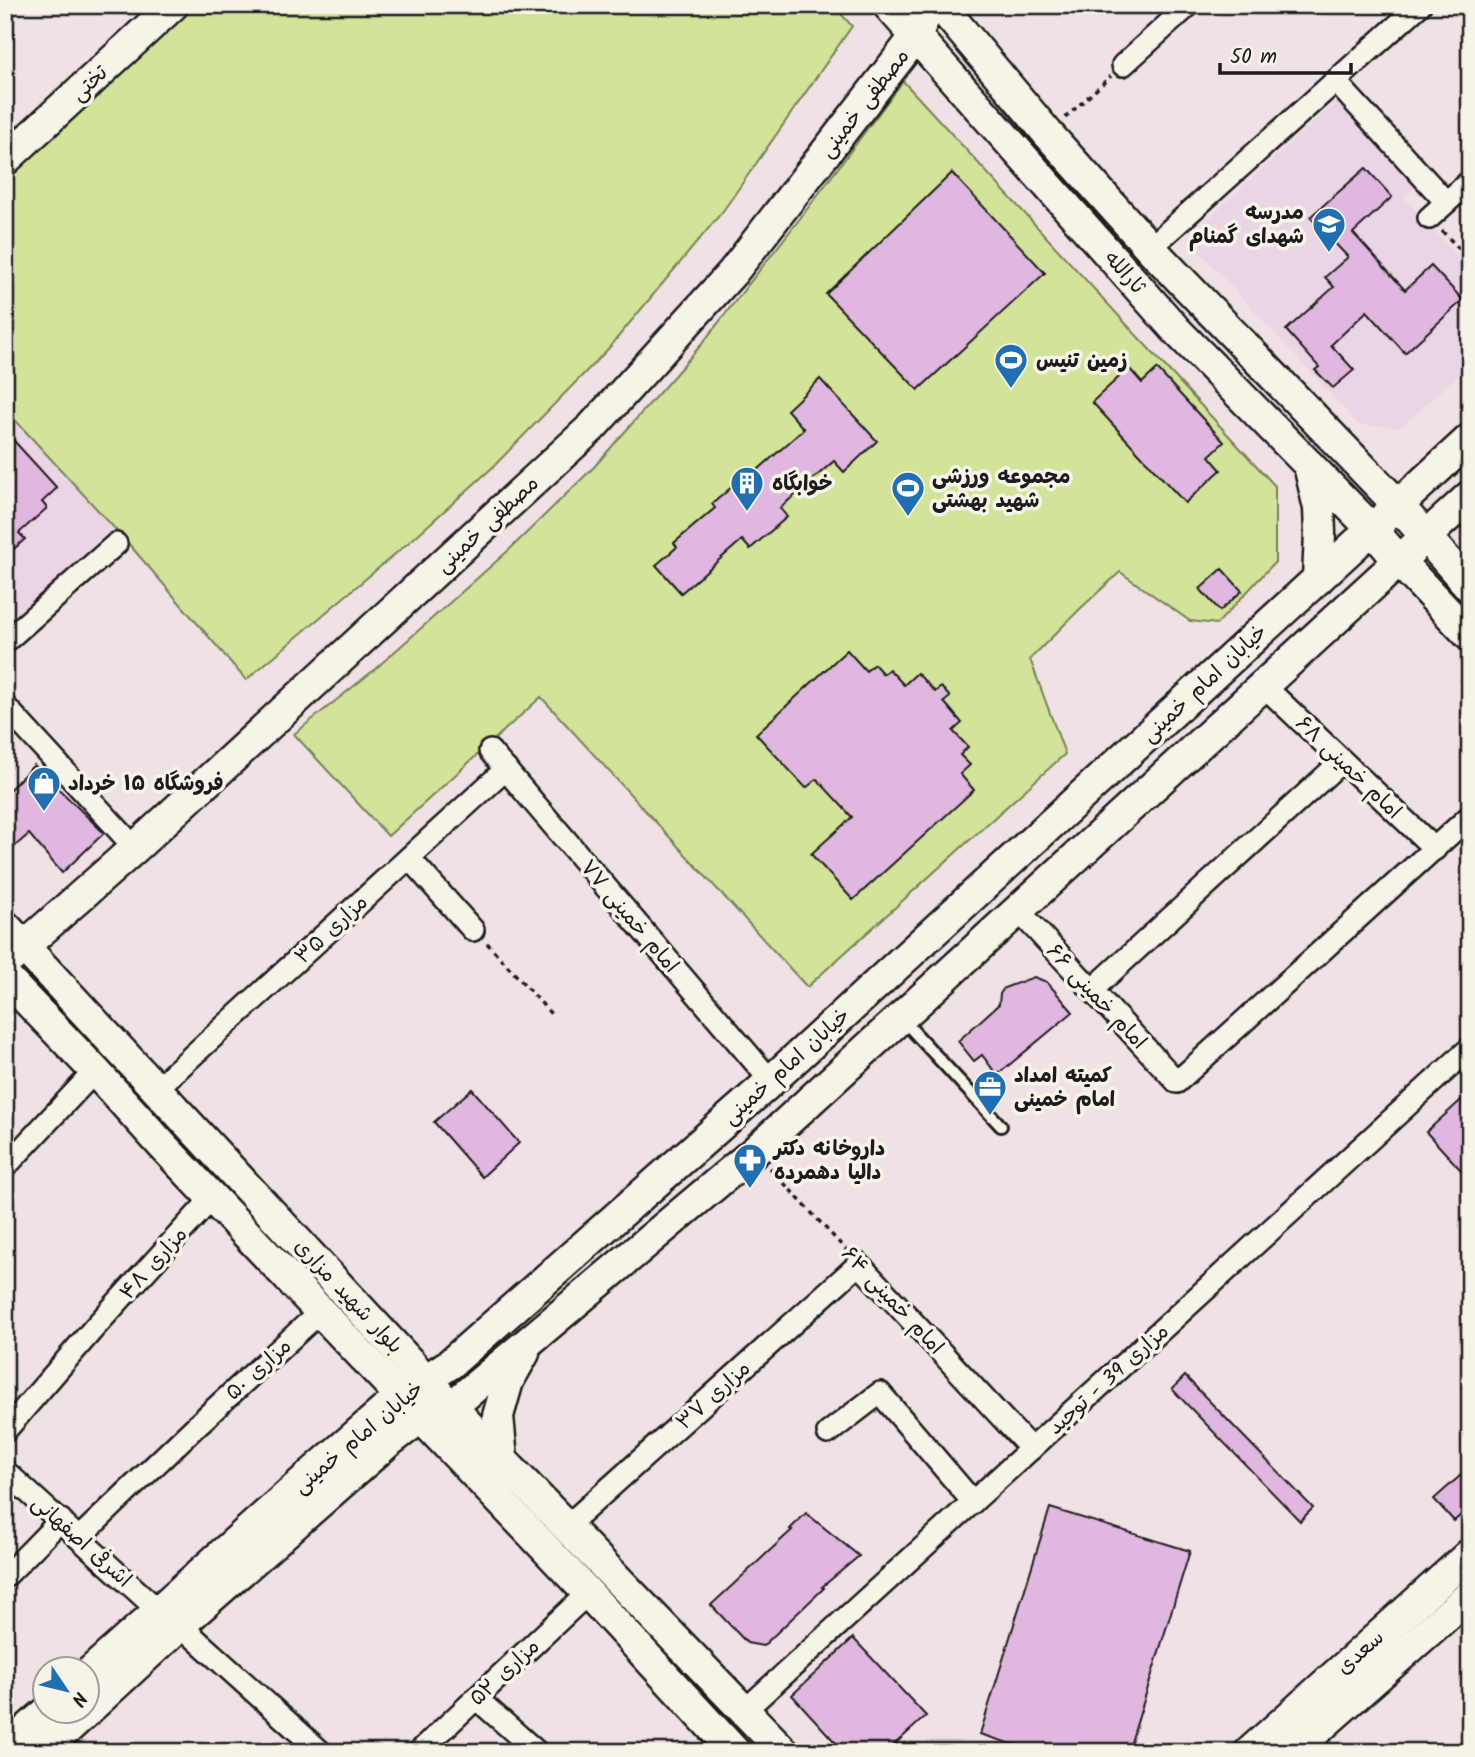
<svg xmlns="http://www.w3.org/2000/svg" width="1475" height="1757" viewBox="0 0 1475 1757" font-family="Kalam,'Playpen Sans Arabic',sans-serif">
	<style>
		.built { fill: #ebd4e3 }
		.green { fill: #d1e499; stroke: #76805a; stroke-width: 2 }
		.building { fill: #e0b7df; stroke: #1c1c1c; stroke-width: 2 }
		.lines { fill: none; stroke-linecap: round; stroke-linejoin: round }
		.lane-casing { stroke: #1c1c1c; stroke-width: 16 }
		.street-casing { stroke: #1c1c1c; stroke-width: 26 }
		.secondary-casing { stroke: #1c1c1c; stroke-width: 35 }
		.path { stroke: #1c1c1c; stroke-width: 3.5; stroke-dasharray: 5 5; stroke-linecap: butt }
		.lane { stroke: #f7f3e8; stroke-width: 10 }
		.street { stroke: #f7f3e8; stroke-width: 21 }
		.secondary { stroke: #f7f3e8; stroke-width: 30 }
		.labels { text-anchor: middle; stroke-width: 7; stroke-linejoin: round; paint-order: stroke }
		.street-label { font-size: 21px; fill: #1c1c1c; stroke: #f7f3e8 }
		.poi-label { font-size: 21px; font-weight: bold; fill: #1c1c1c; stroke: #f7f3e8; text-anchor: start }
	</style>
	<rect width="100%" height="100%" fill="#f0e1e5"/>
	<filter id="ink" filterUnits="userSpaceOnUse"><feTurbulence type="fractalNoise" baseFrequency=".0143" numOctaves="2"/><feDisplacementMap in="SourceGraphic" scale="14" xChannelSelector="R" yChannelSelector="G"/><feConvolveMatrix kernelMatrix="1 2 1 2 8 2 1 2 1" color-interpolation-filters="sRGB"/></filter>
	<g filter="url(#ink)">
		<g class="built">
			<path d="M 1338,100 L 1416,187 L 1404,198 L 1470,270 L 1470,364 L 1401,427 L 1359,425 L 1187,238 Z"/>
			<path d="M 5,409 L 113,527 L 5,626 Z"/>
		</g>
		<g class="green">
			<path d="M 195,5 L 833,5 L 852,26 L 723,211 L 608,349 L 493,467 L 414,538 L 246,680 L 128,543 L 5,409 L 5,179 Z"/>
			<path d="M 903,81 L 1275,486 L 1275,562 L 1217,624 L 1190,621 L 1120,572 L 1081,608 L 1030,659 L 1065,754 L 807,987 L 541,697 L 388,836 L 294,734 L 374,670 L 509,550 L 594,467 L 701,345 L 805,212 Z"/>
		</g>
		<g class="building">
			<path d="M 1366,168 L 1392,197 L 1353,233 L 1405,290 L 1431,266 L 1463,300 L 1405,353 L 1367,311 L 1331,345 L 1354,370 L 1333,388 L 1315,370 L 1319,367 L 1286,330 L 1334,287 L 1325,277 L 1348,257 L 1310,217 Z"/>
			<path d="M 952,173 L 1045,273 L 918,390 L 826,294 Z"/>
			<path d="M 1129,368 L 1142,383 L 1157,369 L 1224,442 L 1209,456 L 1221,470 L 1185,503 L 1092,402 Z"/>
			<path d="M 820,379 L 877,441 L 844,472 L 834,461 L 780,508 L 787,517 L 750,549 L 742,540 L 681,593 L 656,565 L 677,547 L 674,543 L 715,508 L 712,504 L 748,473 L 751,476 L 804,429 L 787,410 Z"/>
			<path d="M 5,431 L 57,488 L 42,502 L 47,508 L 19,533 L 25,539 L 5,557 L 5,505 L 11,500 L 5,494 Z"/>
			<path d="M 1222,569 L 1242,591 L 1220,611 L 1200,589 Z"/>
			<path d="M 847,650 L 866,671 L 874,664 L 883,674 L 889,669 L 904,685 L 917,673 L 935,692 L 941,687 L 950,697 L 944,702 L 962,723 L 953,731 L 968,747 L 960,755 L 970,765 L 960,774 L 974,790 L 853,900 L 811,854 L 852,817 L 817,779 L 806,788 L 756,734 Z"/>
			<path d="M 34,765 L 104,833 L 62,873 L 29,834 L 5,855 L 5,794 Z"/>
			<path d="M 1034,977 L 1047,982 L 1073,1012 L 997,1075 L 982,1055 L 974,1061 L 958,1041 L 999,1004 L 1000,994 L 1004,988 Z"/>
			<path d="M 472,1089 L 519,1143 L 482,1177 L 434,1122 Z"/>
			<path d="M 1470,1092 L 1470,1180 L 1426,1132 Z"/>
			<path d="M 1185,1376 L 1313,1508 L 1300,1521 L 1172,1389 Z"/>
			<path d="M 1470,1467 L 1470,1507 L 1454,1521 L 1434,1499 Z"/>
			<path d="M 1050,1508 L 1190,1551 L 1128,1752 L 1037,1752 L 980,1734 Z"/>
			<path d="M 806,1513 L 859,1556 L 822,1587 L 824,1588 L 763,1646 L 747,1643 L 711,1605 L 792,1530 L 790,1529 Z"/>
			<path d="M 853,1638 L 926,1716 L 886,1752 L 844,1752 L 792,1695 Z"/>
		</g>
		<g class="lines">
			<defs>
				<path id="lane" d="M 903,1020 L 1001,1126"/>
				<g id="street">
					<path d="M 1123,65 L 1189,5"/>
					<path d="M 1336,82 L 1446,202"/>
					<path d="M 1429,218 L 1470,181"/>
					<path d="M 1150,248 L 1420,5"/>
					<path d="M 5,642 L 116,544"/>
					<path d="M 1263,685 L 1435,849"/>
					<path d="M 5,706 L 135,848"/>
					<path d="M 490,751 L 771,1081"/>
					<path d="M 409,858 L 473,930"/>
					<path d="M 1018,910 L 1177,1082 L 1470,816"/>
					<path d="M 1092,990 L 1342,761"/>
					<path d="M 156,1089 L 506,769"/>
					<path d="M 5,1167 L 95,1071"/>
					<path d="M 5,1431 L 94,1328 L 212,1198"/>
					<path d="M 828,1433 L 880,1393 L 973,1502"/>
					<path d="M 5,1471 L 159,1611"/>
					<path d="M 567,1526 L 859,1264 L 1031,1449"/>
					<path d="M 79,1538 L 195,1427 L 321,1311"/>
					<path d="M 5,1577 L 61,1520"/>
					<path d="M 180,1625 L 321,1752"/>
					<path d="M 476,1698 L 537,1752"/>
					<path d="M 745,1710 L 1470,1048"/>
					<path d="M 419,1752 L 588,1593"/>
				</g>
				<g id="secondary">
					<path d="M 888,5 L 1177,331 L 1372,529 L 1399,561 L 1470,636"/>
					<path d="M 940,5 L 1048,134 L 1150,248 L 1398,505 L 1470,587"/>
					<path d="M 5,160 L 173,5"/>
					<path d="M 1309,465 L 1319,508 L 1320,533 L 1318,579"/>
					<path d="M 5,926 L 451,1407 L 784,1752"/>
					<path d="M 5,963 L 135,848 L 592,427 L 733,272 L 916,36 L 930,5"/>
					<path d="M 5,977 L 95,1071 L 162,1145 L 588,1593 L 735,1752"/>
					<path d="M 502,1459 L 498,1416 L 508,1381 L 524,1353"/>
					<path d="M 88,1674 L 308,1477 L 401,1396 L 450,1364 L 771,1081 L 1470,439"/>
					<path d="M 88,1710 L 180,1625 L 387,1443 L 421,1417 L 451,1407 L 754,1152 L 1470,496"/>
					<path d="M 5,1749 L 47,1712"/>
					<path d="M 42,1752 L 86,1712"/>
					<path d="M 1250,1752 L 1470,1554"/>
					<path d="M 1292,1752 L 1470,1595"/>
				</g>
			</defs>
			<use href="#lane" class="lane-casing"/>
			<use href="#street" class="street-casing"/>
			<use href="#secondary" class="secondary-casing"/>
			<g class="path">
				<path d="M 1065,118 L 1111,76"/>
				<path d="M 1442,231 L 1470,260"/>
				<path d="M 487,943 L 551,1014"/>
				<path d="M 770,1168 L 846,1250"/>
			</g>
			<use href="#lane" class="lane"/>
			<use href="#street" class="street"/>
			<use href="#secondary" class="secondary"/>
		</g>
	</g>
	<defs>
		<symbol id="school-pin" viewBox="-11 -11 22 30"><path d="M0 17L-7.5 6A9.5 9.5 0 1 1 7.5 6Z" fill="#1f6fb2" stroke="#f7f3e8"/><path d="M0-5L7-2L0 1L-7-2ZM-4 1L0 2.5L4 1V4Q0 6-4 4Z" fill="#fff"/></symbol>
		<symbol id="stadium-pin" viewBox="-11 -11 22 30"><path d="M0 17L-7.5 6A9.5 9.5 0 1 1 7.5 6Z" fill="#1f6fb2" stroke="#f7f3e8"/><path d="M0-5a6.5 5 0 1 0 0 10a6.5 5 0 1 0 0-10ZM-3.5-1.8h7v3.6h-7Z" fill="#fff"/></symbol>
		<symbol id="building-pin" viewBox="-11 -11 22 30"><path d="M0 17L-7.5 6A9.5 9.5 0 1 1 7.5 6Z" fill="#1f6fb2" stroke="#f7f3e8"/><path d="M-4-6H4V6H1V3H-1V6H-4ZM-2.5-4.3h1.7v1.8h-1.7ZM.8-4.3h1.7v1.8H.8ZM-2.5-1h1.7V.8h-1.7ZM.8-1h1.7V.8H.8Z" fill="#fff"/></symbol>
		<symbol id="shop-pin" viewBox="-11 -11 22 30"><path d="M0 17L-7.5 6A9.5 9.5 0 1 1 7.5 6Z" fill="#1f6fb2" stroke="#f7f3e8"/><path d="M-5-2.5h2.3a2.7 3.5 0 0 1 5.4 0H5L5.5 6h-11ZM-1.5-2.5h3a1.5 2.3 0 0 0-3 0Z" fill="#fff"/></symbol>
		<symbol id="office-pin" viewBox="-11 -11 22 30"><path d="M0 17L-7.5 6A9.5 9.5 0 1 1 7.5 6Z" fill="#1f6fb2" stroke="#f7f3e8"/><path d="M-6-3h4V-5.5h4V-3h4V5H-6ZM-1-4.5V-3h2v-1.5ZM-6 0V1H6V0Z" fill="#fff"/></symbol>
		<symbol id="pharmacy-pin" viewBox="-11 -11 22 30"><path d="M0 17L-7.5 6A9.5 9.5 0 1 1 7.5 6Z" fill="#1f6fb2" stroke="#f7f3e8"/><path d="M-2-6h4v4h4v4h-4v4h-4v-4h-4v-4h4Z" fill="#fff"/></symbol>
	</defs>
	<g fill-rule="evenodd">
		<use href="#school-pin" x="1310" y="205" width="38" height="52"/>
		<use href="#stadium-pin" x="992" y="341" width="38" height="52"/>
		<use href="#building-pin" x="728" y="464" width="38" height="52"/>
		<use href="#stadium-pin" x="889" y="469" width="38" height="52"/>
		<use href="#shop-pin" x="25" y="764" width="38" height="52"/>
		<use href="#office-pin" x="971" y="1068" width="38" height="52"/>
		<use href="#pharmacy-pin" x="731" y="1141" width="38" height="52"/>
	</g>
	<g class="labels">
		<g class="street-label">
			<text transform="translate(89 83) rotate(-43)" y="7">تختی</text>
			<text transform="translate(864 103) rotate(-52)" y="7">مصطفی خمینی</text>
			<text transform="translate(1125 272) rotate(48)" y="7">ثارالله</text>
			<text transform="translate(487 524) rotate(-43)" y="7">مصطفی خمینی</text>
			<text transform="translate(1204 683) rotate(-43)" y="7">خیابان امام خمینی</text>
			<text transform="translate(1349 767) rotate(44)" y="7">امام خمینی ۶۸</text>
			<text transform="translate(630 916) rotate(50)" y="7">امام خمینی ۷۷</text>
			<text transform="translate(331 929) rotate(-43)" y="7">مزاری ۳۵</text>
			<text transform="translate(1097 996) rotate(47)" y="7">امام خمینی ۶۶</text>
			<text transform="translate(786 1066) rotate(-42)" y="7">خیابان امام خمینی</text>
			<text transform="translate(153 1263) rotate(-48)" y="7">مزاری ۴۸</text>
			<text transform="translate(349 1296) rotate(47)" y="7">بلوار شهید مزاری</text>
			<text transform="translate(893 1300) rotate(47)" y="7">امام خمینی ۶۴</text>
			<text transform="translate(258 1369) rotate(-42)" y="7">مزاری ۵۰</text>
			<text transform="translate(1108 1379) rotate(-42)" y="7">مزاری 39 - توحید</text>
			<text transform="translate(713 1395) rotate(-42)" y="7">مزاری ۳۷</text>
			<text transform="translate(358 1437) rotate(-40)" y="7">خیابان امام خمینی</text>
			<text transform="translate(82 1541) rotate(42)" y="7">اشرفی اصفهانی</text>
			<text transform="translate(1360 1652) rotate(-42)" y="7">سعدی</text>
			<text transform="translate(504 1672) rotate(-43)" y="7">مزاری ۵۲</text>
		</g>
		<g class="poi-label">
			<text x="1304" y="219" text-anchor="end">مدرسه<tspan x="1304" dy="24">شهدای گمنام</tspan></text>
			<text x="1036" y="367">زمین تنیس</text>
			<text x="932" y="483">مجموعه ورزشی<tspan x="932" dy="24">شهید بهشتی</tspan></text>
			<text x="772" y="490">خوابگاه</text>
			<text x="68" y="790">فروشگاه ۱۵ خرداد</text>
			<text x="1014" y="1082">کمیته امداد<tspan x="1014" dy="24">امام خمینی</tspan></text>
			<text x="774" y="1155">داروخانه دکتر<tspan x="774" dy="24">دالیا دهمرده</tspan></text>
		</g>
	</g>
	<rect width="1475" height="1757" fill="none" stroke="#f7f3e8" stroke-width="28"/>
	<rect x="14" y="14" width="1447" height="1729" fill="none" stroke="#1c1c1c" stroke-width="2.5" filter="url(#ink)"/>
	<g transform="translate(66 1690) rotate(125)"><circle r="33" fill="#f7f3e8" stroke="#9f9d96" stroke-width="2"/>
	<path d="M0-5L12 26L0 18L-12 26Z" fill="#1f6fb2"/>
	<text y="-10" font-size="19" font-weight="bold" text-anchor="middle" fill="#1c1c1c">N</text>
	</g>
	<path d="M1220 63v10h131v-10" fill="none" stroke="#1c1c1c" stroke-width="3.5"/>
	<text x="1230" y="63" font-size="21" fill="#1c1c1c" stroke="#f7f3e8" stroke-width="5" paint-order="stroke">50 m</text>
</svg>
